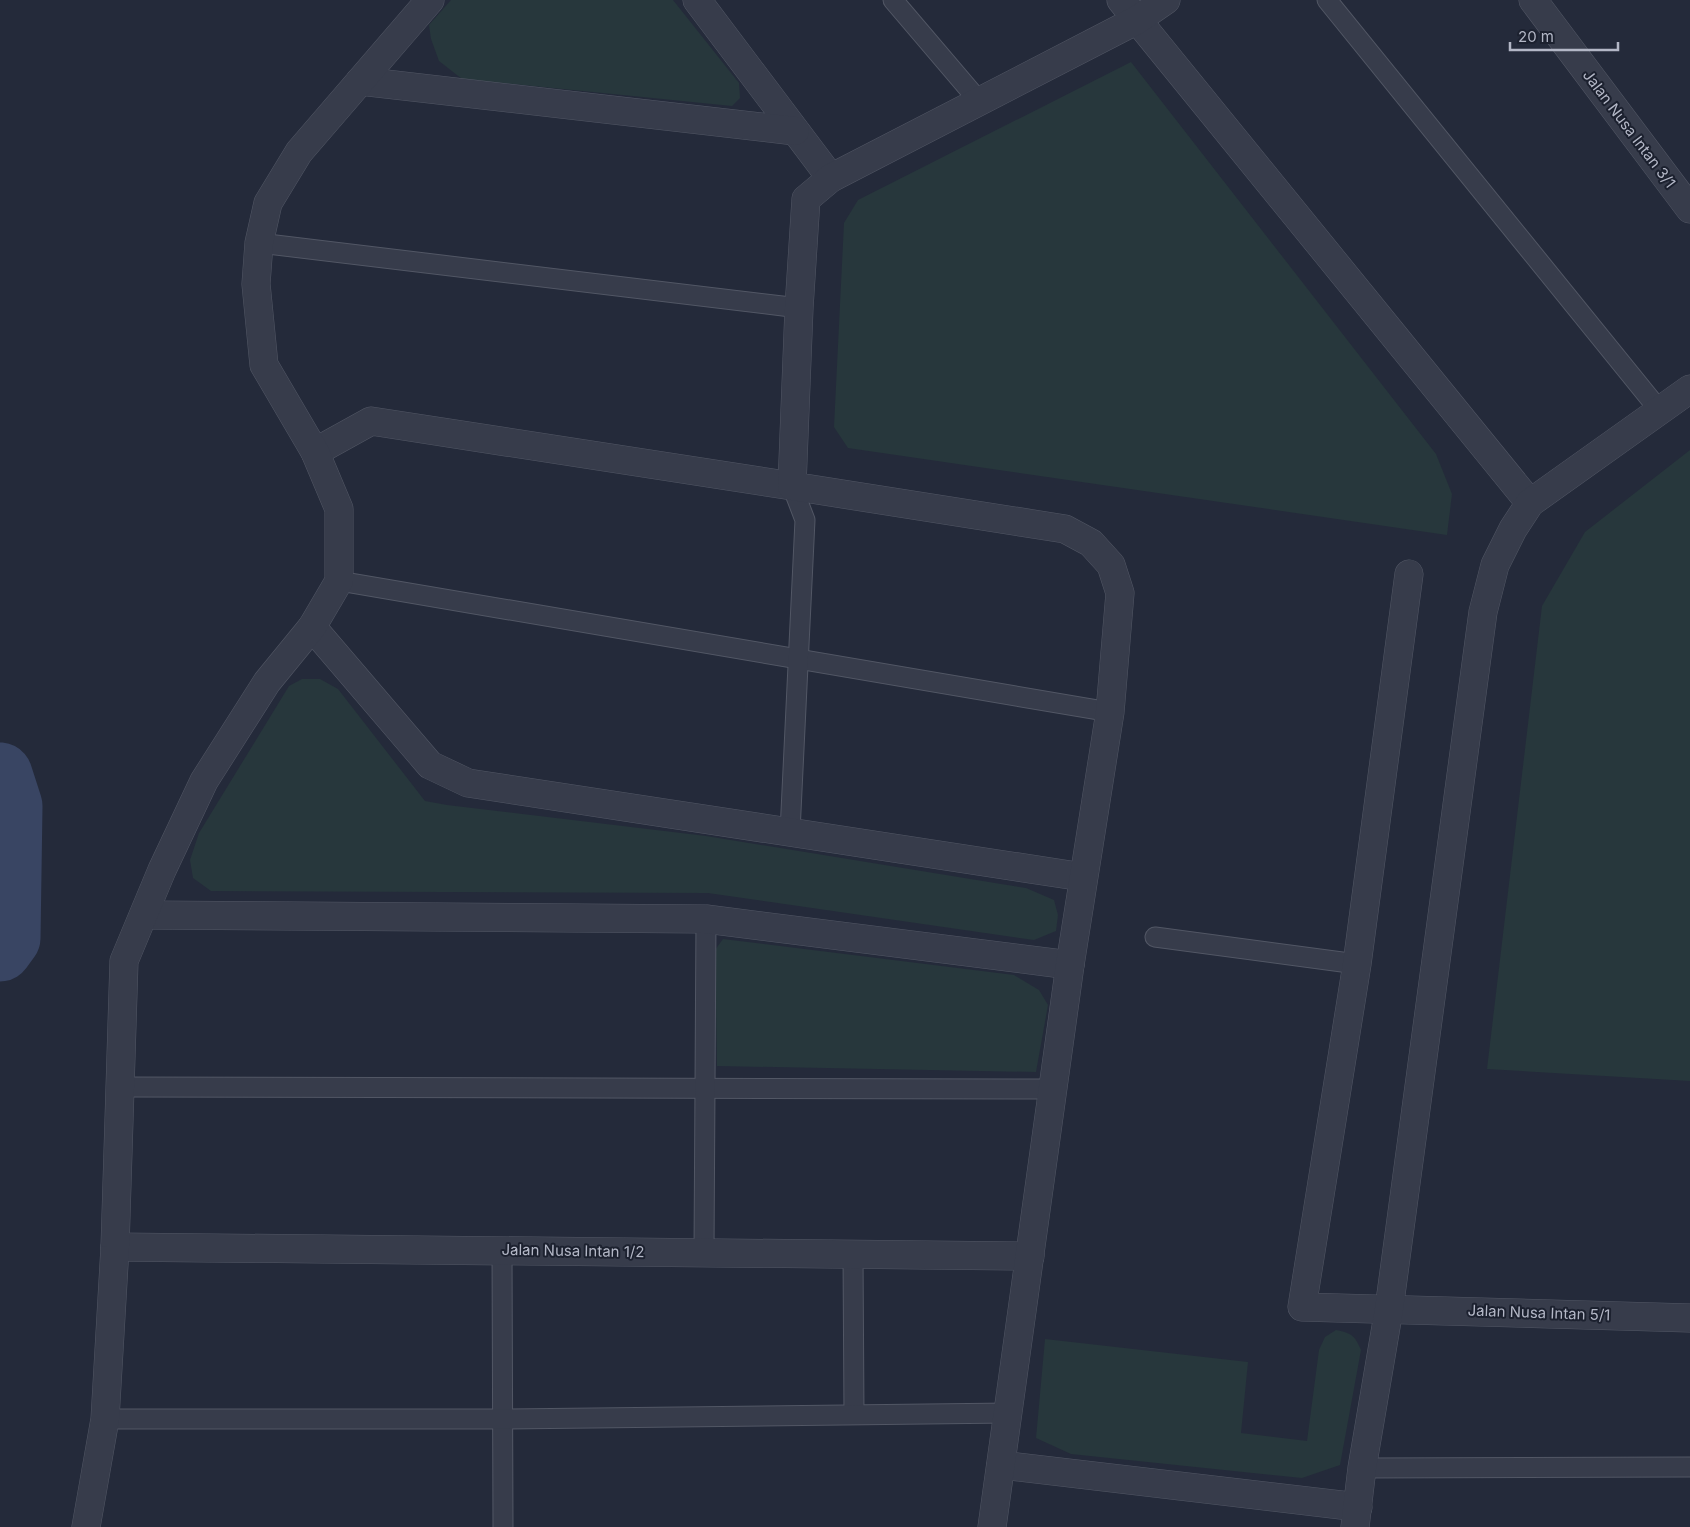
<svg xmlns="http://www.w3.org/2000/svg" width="1690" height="1527" viewBox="0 0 1690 1527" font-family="Inter,sans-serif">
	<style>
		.green { fill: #27373c }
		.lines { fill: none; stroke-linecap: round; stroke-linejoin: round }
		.river { stroke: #394563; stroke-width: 65 }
		.service-casing { stroke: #525765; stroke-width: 21 }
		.minor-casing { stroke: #525765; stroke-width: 29 }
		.service { stroke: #373c4b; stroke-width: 19 }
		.minor { stroke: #373c4b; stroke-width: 28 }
		.labels { text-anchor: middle; stroke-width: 4; stroke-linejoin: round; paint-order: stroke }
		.street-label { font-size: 15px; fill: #b3b7c6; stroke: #1c212f }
	</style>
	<rect width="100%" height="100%" fill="#242a3a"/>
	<g class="green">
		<path d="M 451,0 L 673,0 L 739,83 L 740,98 L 732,106 L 462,79 L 439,61 L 431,39 L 429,25 Z"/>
		<path d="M 1131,62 L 1436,454 L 1452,494 L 1447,535 L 848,448 L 834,427 L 844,223 L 858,200 Z"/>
		<path d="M 1690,450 L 1690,1081 L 1487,1069 L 1542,606 L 1585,532 Z"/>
		<path d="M 302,679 L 320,679 L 338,689 L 425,801 L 447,805 L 706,836 L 1026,888 L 1054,900 L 1058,915 L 1056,931 L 1034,940 L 708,893 L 211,891 L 193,878 L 190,860 L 199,833 L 289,686 Z"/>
		<path d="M 723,939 L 1014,975 L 1039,990 L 1048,1005 L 1036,1072 L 717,1066 L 715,950 Z"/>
		<path d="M 1336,1330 C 1352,1333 1355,1336 1361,1350 L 1340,1465 L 1302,1478 L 1071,1454 L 1036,1438 L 1045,1339 L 1248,1362 L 1241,1433 L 1307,1441 L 1319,1350 L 1325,1337 Z"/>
	</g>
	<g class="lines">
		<path class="river" d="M 0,775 L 10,806 L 8,938 L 0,949"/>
		<defs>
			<g id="service">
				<path d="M 893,0 L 979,101"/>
				<path d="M 1327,0 L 1660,411"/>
				<path d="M 259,243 L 799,308"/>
				<path d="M 339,581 L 1110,712"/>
				<path d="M 790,832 L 805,520 L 792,486"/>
				<path d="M 1155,937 L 1357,964"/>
				<path d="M 121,1087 L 1053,1089"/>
				<path d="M 502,1250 L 503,1527"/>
				<path d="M 704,1252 L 706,919"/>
				<path d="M 853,1254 L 854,1414"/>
				<path d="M 105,1419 L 503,1419 L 1009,1413"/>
				<path d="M 1362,1468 L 1690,1467"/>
			</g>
			<g id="minor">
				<path d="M 697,0 L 831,178"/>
				<path d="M 1121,0 L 1530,503"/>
				<path d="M 1533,0 L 1690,209"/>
				<path d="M 360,81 L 795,131"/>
				<path d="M 315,452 L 371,421 L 792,486"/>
				<path d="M 1409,574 L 1357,964 L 1302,1307 L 1690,1318"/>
				<path d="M 312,627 L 430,765 L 468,783 L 1083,877"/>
				<path d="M 144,915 L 706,919 L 1070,965"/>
				<path d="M 115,1247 L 1030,1256"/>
				<path d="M 1001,1465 L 1358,1507"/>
				<path d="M 86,1527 L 105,1419 L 115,1247 L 124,961 L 162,870 L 204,781 L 267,682 L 312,627 L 339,581 L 339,509 L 315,452 L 264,365 L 256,284 L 259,243 L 268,203 L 299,152 L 430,0"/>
				<path d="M 992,1527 L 1070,965 L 1110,712 L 1120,593 L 1111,565 L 1091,543 L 1065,529 L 792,486 L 799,308 L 806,199 L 831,178 L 1137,20 L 1166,0"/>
				<path d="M 1355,1527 L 1362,1468 L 1389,1309 L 1483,612 L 1495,565 L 1513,529 L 1530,503 L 1690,389"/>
			</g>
		</defs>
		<use href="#service" class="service-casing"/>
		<use href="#minor" class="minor-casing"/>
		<use href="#service" class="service"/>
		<use href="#minor" class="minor"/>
	</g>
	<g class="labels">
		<g class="street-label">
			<text transform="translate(1629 129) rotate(53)" y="5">Jalan Nusa Intan 3/1</text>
			<text transform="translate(573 1251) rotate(1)" y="5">Jalan Nusa Intan 1/2</text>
			<text transform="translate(1539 1313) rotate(2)" y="5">Jalan Nusa Intan 5/1</text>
		</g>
	</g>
	<path d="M1510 42v8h108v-8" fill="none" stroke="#b3b7c6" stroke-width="2.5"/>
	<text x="1518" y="42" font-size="15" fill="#b3b7c6" stroke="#1c212f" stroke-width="4" paint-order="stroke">20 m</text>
</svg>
